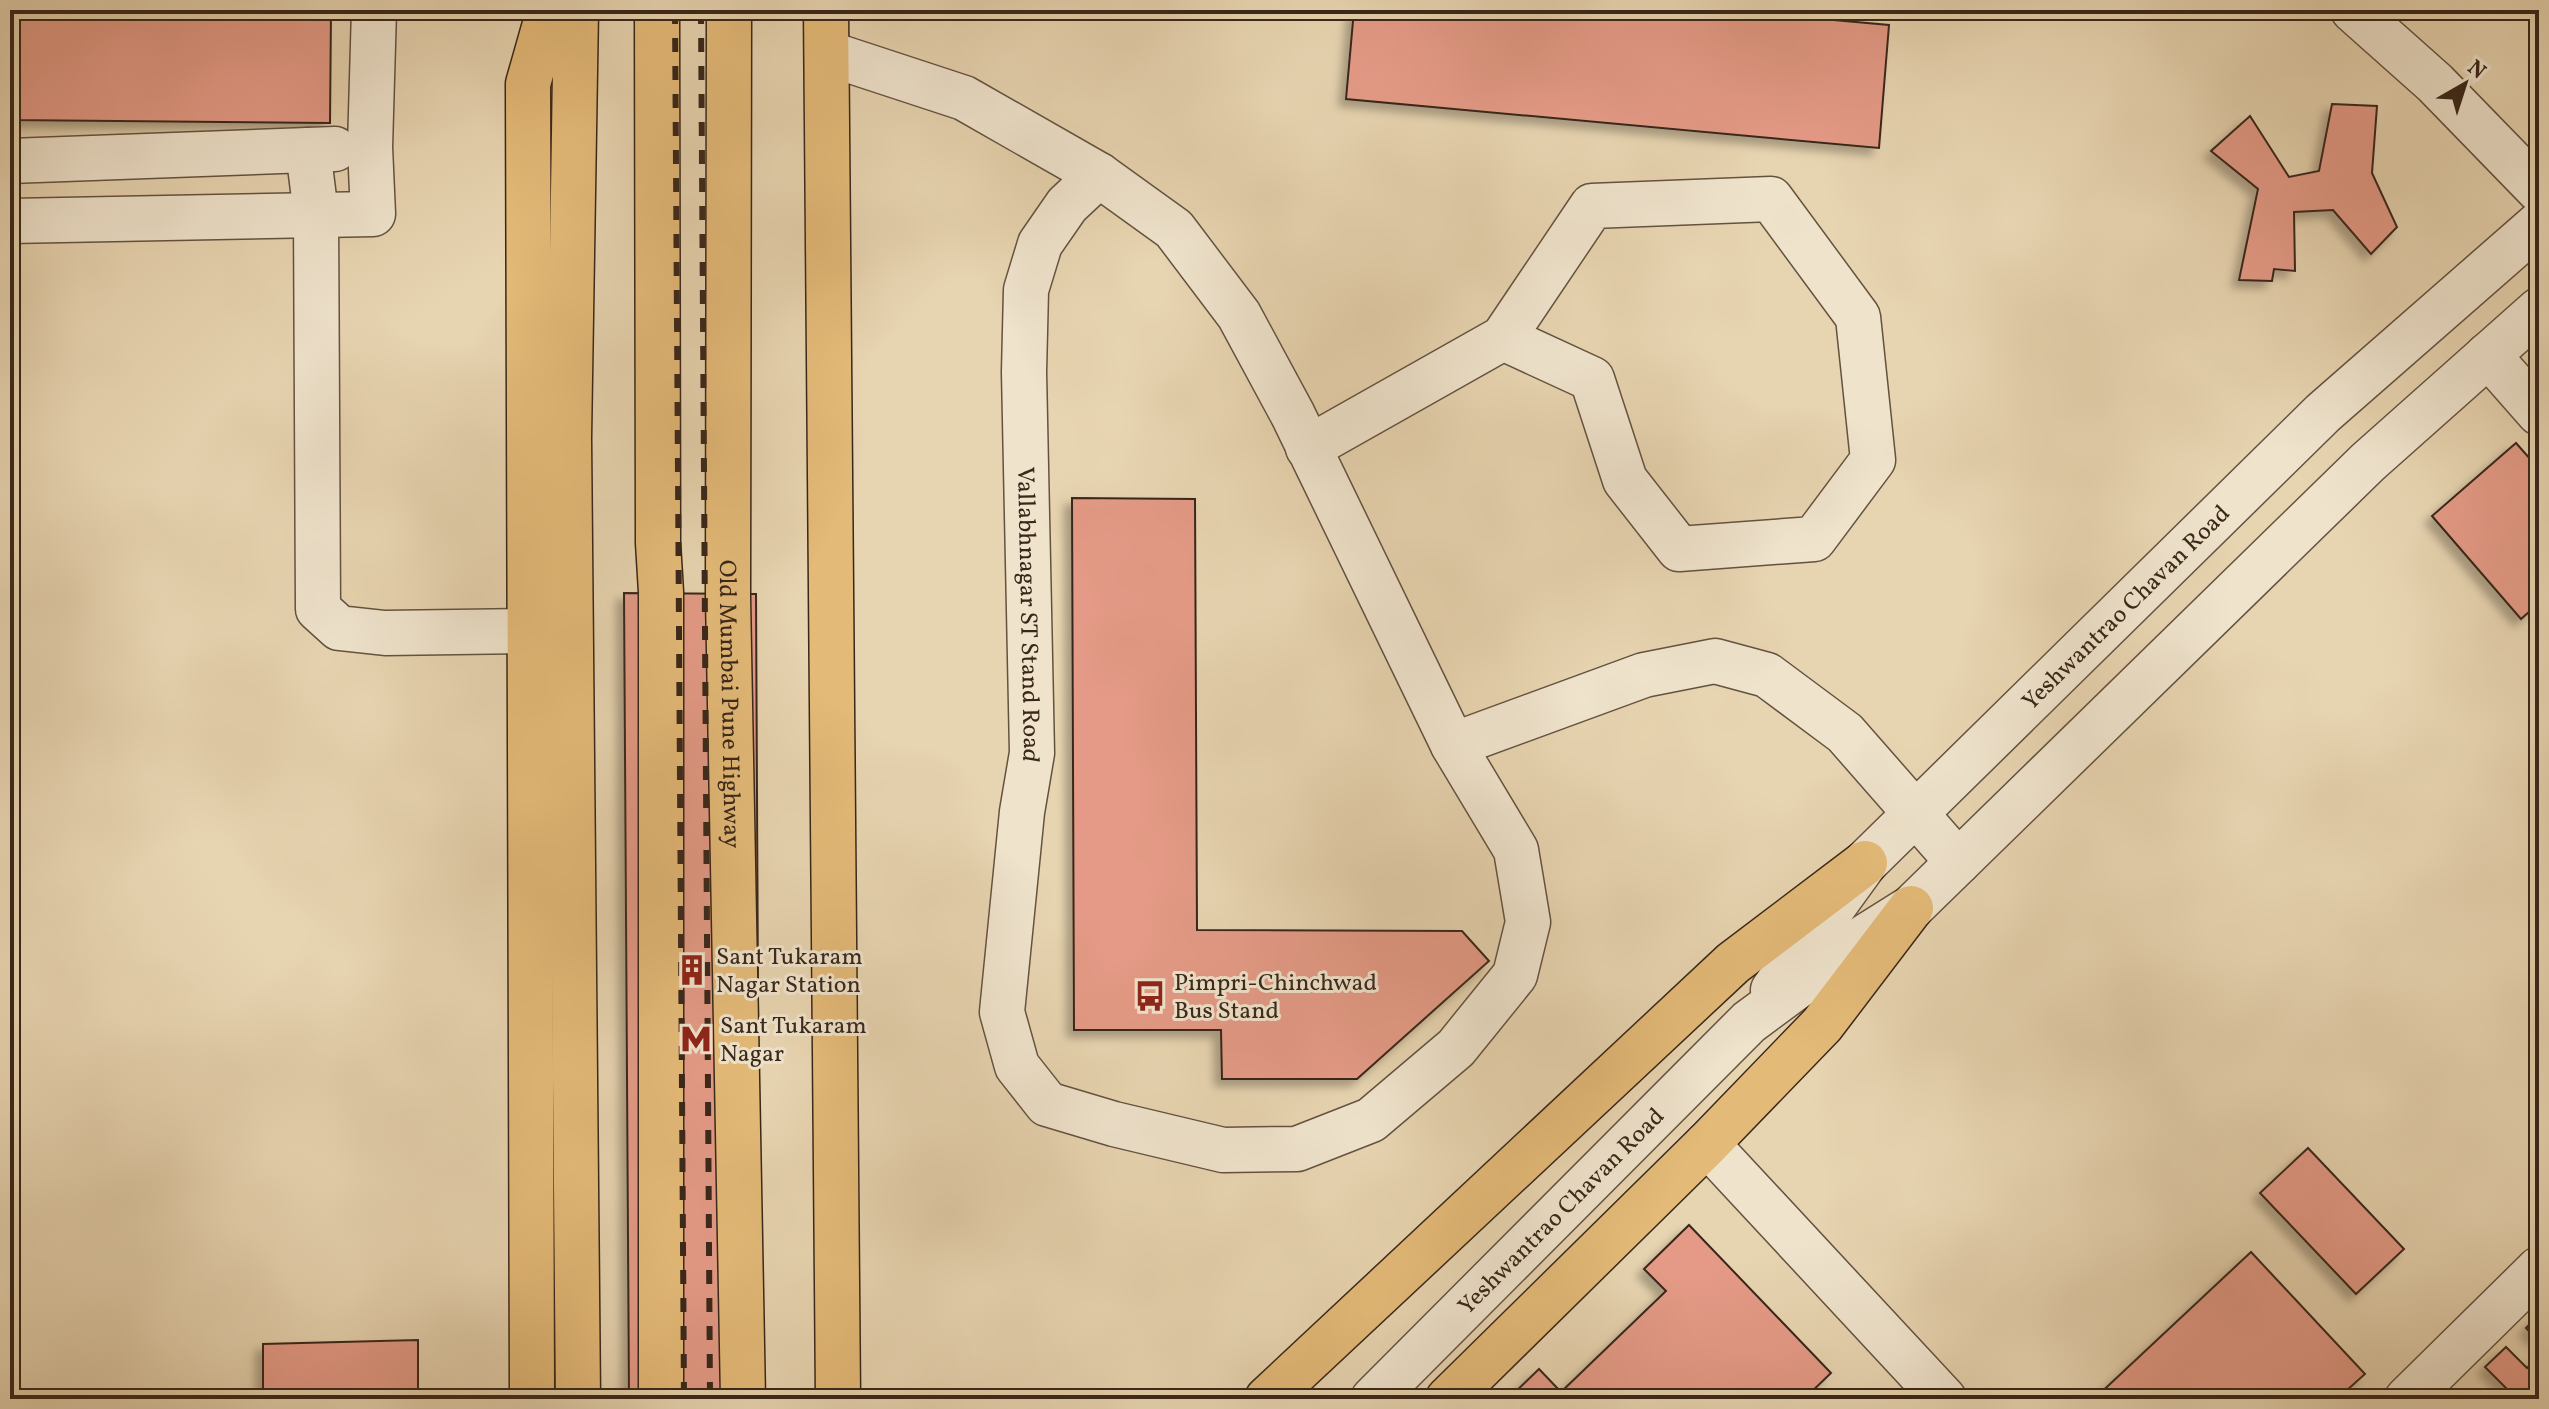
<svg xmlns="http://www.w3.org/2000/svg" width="2549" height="1409" viewBox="0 0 2549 1409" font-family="Vollkorn,serif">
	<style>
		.building { fill: #e49a86; stroke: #39271a; stroke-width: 2; filter: url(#shadow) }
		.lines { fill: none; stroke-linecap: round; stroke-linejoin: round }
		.minor-casing { stroke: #645240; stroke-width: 47 }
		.major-casing { stroke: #39271a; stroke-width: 47 }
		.highway-casing { stroke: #39271a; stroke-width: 47 }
		.minor { stroke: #efe3cc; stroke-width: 44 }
		.major { stroke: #e4ba78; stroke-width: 44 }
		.highway { stroke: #e4ba78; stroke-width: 44 }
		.rail { stroke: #39271a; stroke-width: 6; stroke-dasharray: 14 14; stroke-linecap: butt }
		.labels { text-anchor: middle; stroke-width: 6; stroke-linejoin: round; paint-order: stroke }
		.street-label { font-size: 24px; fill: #39271a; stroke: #efe3cc }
		.poi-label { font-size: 24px; fill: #39271a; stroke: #efe3cc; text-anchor: start }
	</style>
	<defs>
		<filter id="shadow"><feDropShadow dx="-7" dy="7" stdDeviation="4" flood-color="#0004"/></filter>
	</defs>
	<rect width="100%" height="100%" fill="#e7d4b0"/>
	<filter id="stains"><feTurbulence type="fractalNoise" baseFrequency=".0025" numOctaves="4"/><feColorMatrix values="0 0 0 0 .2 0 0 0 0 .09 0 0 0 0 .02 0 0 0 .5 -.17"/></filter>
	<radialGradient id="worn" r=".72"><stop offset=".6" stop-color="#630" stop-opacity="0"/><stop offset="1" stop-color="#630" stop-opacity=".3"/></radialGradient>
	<g class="building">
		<path d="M 10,10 L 331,10 L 330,123 L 10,120 Z"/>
		<path d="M 1354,10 L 1721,10 L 1889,25 L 1879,148 L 1346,99 Z"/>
		<path d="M 2332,104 L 2377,106 L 2372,173 L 2397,227 L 2371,254 L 2333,210 L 2294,212 L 2295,271 L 2274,269 L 2272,281 L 2239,280 L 2258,189 L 2211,151 L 2250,116 L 2289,177 L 2319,171 Z"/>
		<path d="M 2516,443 L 2539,469 L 2539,603 L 2521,619 L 2432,516 Z"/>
		<path d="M 1072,498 L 1195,499 L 1197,930 L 1462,931 L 1489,961 L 1357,1079 L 1222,1079 L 1221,1030 L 1074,1030 Z"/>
		<path d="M 624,593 L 756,594 L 760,1399 L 629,1399 Z"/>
		<path d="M 2308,1148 L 2404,1249 L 2356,1294 L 2260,1193 Z"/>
		<path d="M 1689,1225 L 1831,1373 L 1804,1399 L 1508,1399 L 1539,1369 L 1561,1392 L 1666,1291 L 1644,1269 Z"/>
		<path d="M 2251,1252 L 2365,1374 L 2337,1399 L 2094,1399 Z"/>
		<path d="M 2539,1315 L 2539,1342 L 2526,1328 Z"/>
		<path d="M 418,1340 L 418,1399 L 263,1399 L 263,1344 Z"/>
		<path d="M 2506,1347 L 2527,1368 L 2539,1356 L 2539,1399 L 2500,1399 L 2508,1390 L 2485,1367 Z"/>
	</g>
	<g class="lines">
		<defs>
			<g id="minor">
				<path d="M 2353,10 L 2435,83 L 2539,190"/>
				<path d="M 827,53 L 964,98 L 1099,175 L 1174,229 L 1239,315 L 1293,415 L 1453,745 L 1644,675 L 1715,661 L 1767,675 L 1845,733 L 1958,862"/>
				<path d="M 308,150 L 316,214 L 318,609 L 339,628 L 385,633 L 529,631"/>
				<path d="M 10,161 L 335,149"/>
				<path id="s1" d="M 1099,175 L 1067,205 L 1040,244 L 1026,290 L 1024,372 L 1032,753 L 1022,812 L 1002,1012 L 1017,1066 L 1047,1104 L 1114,1124 L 1223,1150 L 1297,1149 L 1371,1120 L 1456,1048 L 1515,975 L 1528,922 L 1516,850 L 1453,745"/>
				<path d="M 10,221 L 373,214 L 370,147 L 374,10"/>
				<path d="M 2488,355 L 2539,413"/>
				<path d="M 1308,448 L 1503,338 L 1592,206 L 1771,199 L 1858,317 L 1873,460 L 1814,539 L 1679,549 L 1625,480 L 1592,379 L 1503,338"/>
				<path id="s2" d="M 1773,990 L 1865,863 L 2323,413 L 2539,224"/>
				<path d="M 1707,1144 L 1944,1399"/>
				<path id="s3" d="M 1373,1399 L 1749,1022 L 1860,940 L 1911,908 L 2368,462 L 2539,310"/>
				<path d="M 2407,1399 L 2539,1269"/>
			</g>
			<g id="major">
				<path d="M 576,10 L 569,438 L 578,1399"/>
				<path d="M 826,10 L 838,1399"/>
				<path d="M 532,1399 L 528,84 L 549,10"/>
				<path d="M 1267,1399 L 1733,963 L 1865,863"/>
				<path d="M 1448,1399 L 1707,1144 L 1822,1025 L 1911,908"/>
			</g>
			<g id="highway">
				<path d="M 657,10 L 658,543 L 661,592 L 661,1399"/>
				<path id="s4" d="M 729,10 L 728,597 L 743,1399"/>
			</g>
		</defs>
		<use href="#minor" class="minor-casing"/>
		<use href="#major" class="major-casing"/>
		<use href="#highway" class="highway-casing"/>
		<use href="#minor" class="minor"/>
		<use href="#major" class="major"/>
		<use href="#highway" class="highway"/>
		<g class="rail">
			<path d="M 675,10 L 684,1399"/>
			<path d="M 701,10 L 710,1399"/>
		</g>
	</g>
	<defs>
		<symbol id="building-bare" viewBox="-9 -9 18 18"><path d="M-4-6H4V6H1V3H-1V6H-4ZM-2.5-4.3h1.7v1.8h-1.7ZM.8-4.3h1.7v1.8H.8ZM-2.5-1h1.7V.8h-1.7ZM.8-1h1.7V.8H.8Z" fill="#8f2418" stroke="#efe3cc" stroke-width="2.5" paint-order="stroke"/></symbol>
		<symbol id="bus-bare" viewBox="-9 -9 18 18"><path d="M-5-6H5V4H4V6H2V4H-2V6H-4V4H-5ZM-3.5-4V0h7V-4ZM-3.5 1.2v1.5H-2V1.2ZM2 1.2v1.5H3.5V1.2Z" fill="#8f2418" stroke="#efe3cc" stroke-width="2.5" paint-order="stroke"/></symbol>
		<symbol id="metro-bare" viewBox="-9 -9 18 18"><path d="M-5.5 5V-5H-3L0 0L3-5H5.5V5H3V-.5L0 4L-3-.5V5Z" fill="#8f2418" stroke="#efe3cc" stroke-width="2.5" paint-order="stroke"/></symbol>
	</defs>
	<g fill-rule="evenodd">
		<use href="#building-bare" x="670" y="948" width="44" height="44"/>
		<use href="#bus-bare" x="1128" y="974" width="44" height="44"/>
		<use href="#metro-bare" x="674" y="1017" width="44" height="44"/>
	</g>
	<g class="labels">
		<g class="street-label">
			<text dy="8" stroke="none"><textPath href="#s2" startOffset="522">Yeshwantrao Chavan Road</textPath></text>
			<text dy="8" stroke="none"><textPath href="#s1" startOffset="464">Vallabhnagar ST Stand Road</textPath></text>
			<text dy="8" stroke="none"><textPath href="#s4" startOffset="694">Old Mumbai Pune Highway</textPath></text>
			<text dy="8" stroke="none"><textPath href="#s3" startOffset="266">Yeshwantrao Chavan Road</textPath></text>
		</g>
		<g class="poi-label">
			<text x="716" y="964">Sant Tukaram<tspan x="716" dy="28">Nagar Station</tspan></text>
			<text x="1174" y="990">Pimpri-Chinchwad<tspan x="1174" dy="28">Bus Stand</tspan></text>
			<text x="720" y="1033">Sant Tukaram<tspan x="720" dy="28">Nagar</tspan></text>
		</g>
	</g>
	<rect width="2549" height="1409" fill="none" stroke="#e7d4b0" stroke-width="40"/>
	<rect x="12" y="12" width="2525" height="1385" fill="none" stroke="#39271a" stroke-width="4"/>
	<rect x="20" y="20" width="2509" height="1369" fill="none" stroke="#39271a" stroke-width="2"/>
	<g transform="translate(2465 84) rotate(39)" stroke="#efe3cc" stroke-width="6" paint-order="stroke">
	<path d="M0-6L14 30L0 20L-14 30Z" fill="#39271a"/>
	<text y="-12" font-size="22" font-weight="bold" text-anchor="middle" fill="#39271a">N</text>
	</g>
	<rect width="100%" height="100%" filter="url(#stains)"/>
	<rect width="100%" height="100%" fill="url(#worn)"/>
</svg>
